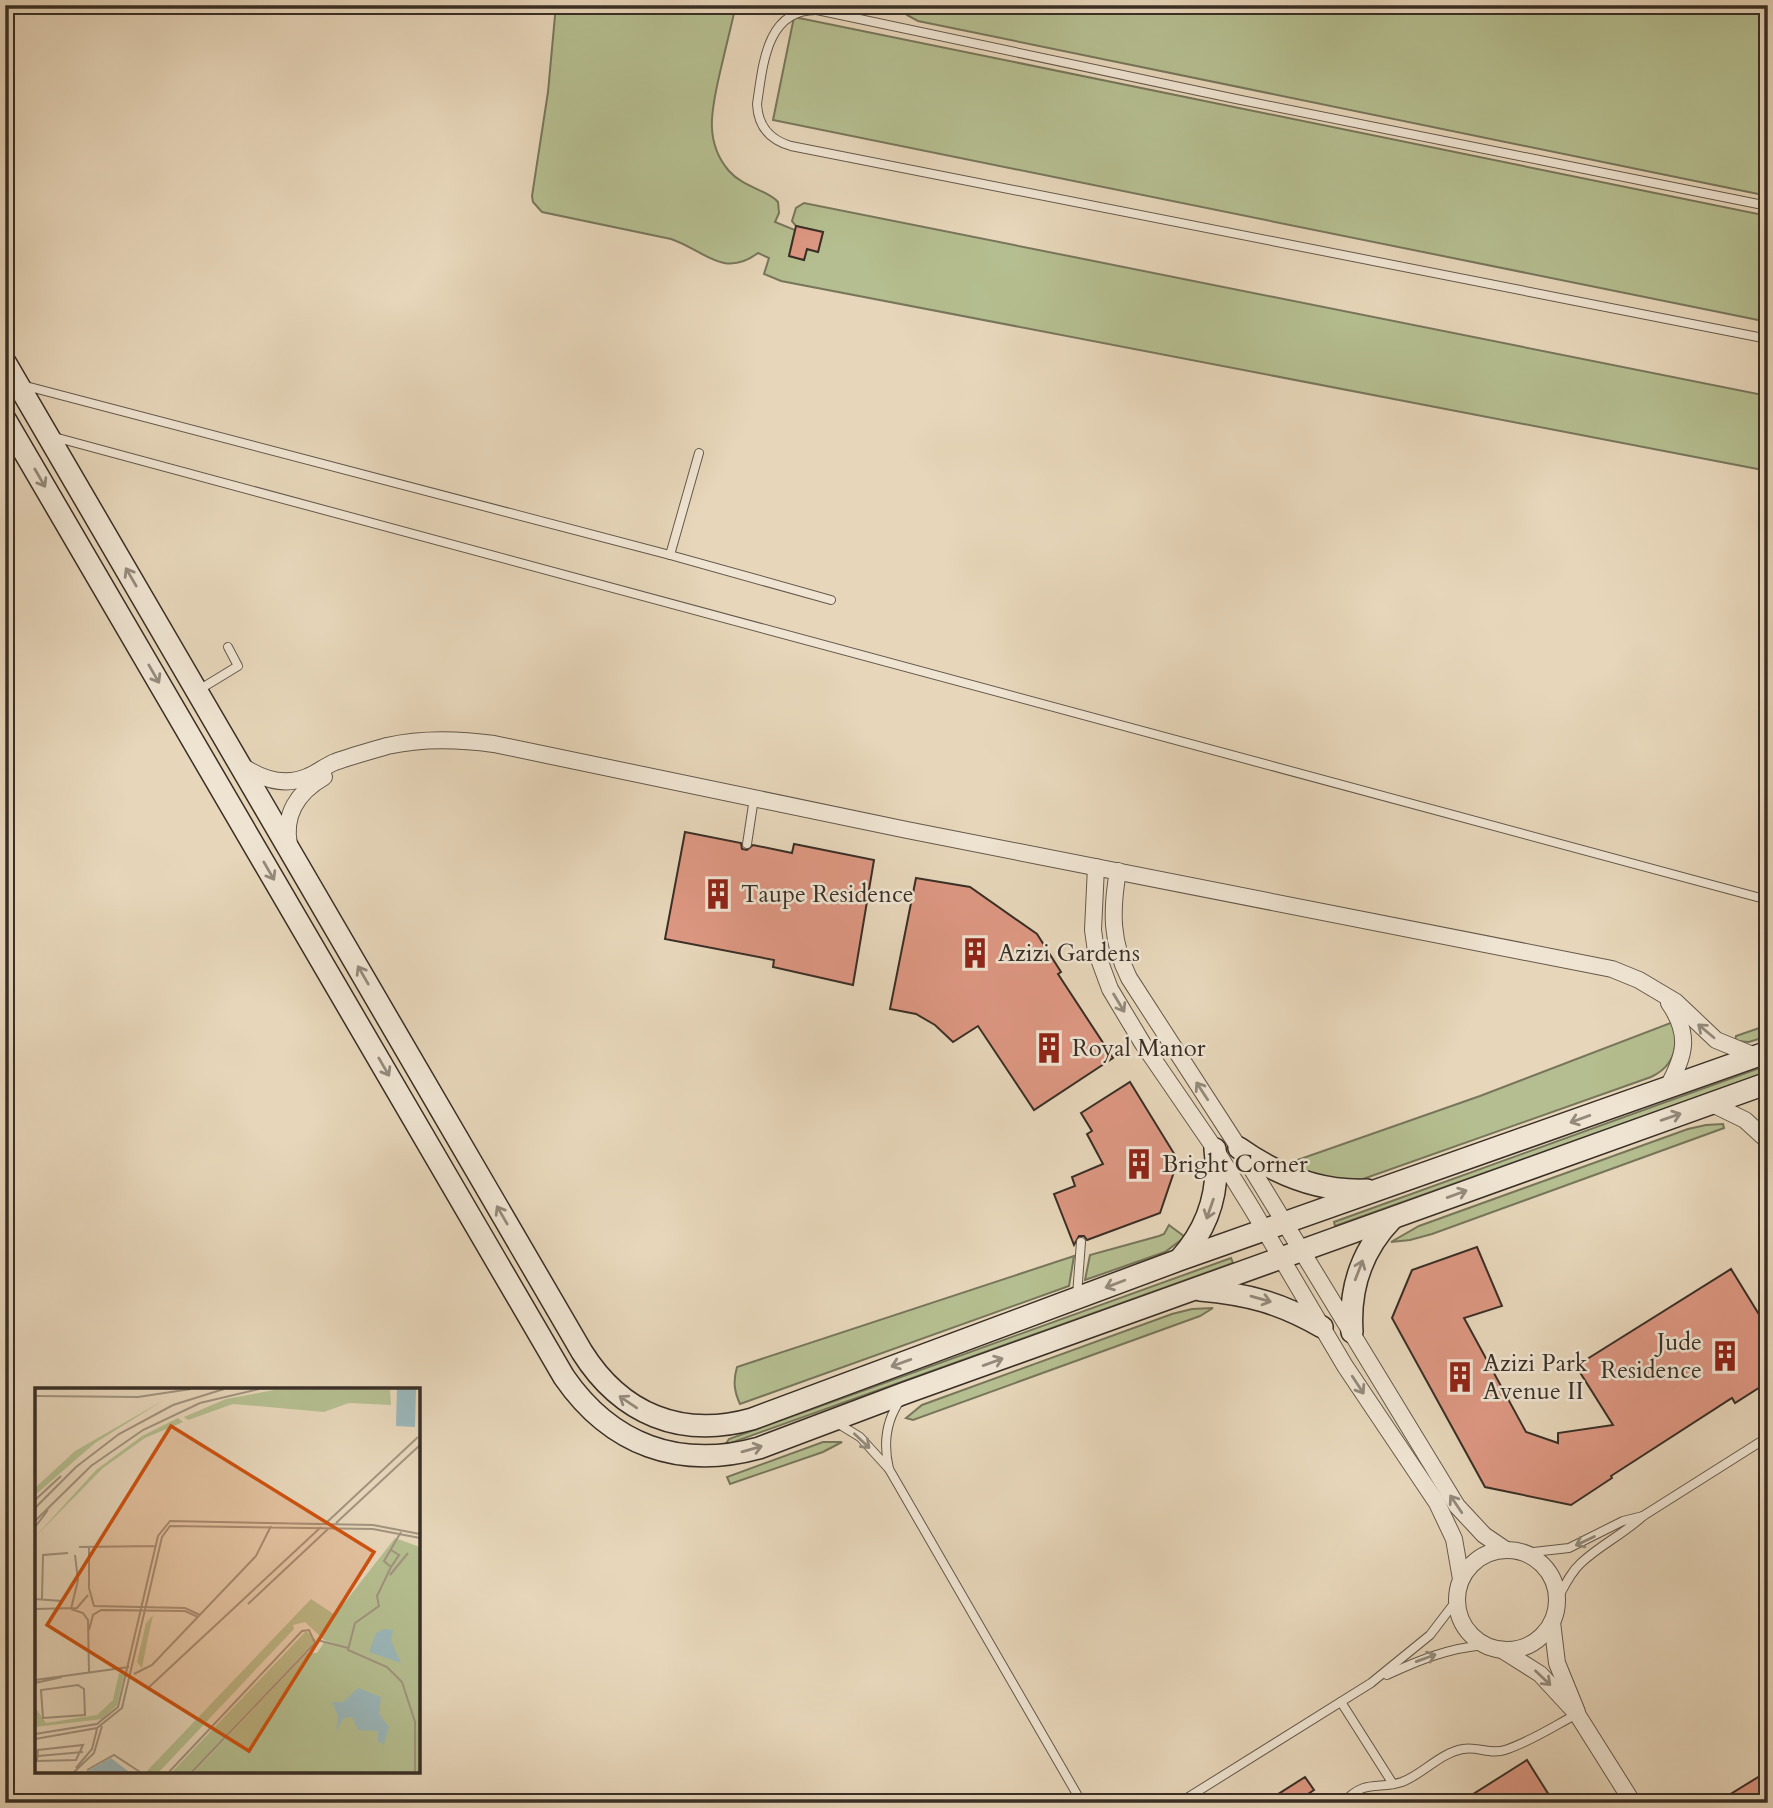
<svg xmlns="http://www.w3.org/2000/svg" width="1773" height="1808" viewBox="0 0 1773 1808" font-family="Cardo,serif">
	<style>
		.green { fill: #b5be90; stroke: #77765b; stroke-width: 2 }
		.building { fill: #dd9782; stroke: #392f26; stroke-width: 2 }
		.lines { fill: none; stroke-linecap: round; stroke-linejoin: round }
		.lane-casing { stroke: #64594b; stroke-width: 10 }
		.street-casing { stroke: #64594b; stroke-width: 18 }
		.secondary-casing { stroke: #392f26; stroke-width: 24 }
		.lane { stroke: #efe4d2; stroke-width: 8 }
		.street { stroke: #efe4d2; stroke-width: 16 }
		.secondary { stroke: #efe4d2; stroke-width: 21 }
		.oneway { stroke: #948a7c }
		.labels { text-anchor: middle; stroke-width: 5; stroke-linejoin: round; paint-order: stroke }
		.poi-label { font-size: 24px; fill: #392f26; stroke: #efe4d2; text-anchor: start }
		.inset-road { fill: none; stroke: #a1937f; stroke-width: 2 }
		.view { fill: #ce5310; fill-opacity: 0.15; stroke: #ce5310; stroke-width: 3.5 }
		.inset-edge { fill: none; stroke: #392f26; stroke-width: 3.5 }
	</style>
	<rect width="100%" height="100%" fill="#e7d6ba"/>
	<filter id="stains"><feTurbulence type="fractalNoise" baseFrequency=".00286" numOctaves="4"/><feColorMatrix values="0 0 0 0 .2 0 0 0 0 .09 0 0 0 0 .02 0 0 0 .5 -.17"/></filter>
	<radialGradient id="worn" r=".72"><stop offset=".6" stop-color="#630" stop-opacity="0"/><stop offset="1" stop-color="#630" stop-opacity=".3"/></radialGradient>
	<g class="green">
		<path d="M 556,5 L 736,5 C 731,26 726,47 721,68 C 713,104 702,140 729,171 C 744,188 768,190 778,202 L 779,213 L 775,222 L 795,230 L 789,256 L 804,260 L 807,249 L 818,252 L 823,232 L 796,226 L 792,221 L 796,208 L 804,203 L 1768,396 L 1768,471 L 781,281 L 764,274 L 769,258 L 758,253 C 723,279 704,250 671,239 L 542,212 L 533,202 L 532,196 L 548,92 Z"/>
		<path d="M 905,5 L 1768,5 L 1768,196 L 918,21 L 907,15 Z"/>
		<path d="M 794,17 L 1768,216 L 1768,322 L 773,120 Z"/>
		<path d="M 1673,1022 C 1679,1046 1675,1066 1651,1077 L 1363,1179 L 1336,1181 L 1286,1164 L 1480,1096 Z"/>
		<path d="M 1768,1025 L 1768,1036 L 1749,1042 L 1735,1041 L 1736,1036 Z"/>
		<path d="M 1768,1065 L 1768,1072 L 1335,1226 L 1334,1222 Z"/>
		<path d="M 1723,1124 L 1724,1128 L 1432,1234 L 1410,1240 L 1391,1242 L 1419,1226 L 1688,1129 L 1706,1125 Z"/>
		<path d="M 1169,1225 L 1185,1237 L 1165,1252 L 1085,1280 L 1090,1255 L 1159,1236 L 1164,1234 Z"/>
		<path d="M 1074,1256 L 1069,1286 L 740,1404 C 734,1391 733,1381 737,1367 Z"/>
		<path d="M 1231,1258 L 1233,1263 L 725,1445 L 729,1439 Z"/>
		<path d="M 1213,1308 L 1200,1316 L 913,1420 L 906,1418 L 922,1405 L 1172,1314 L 1192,1309 Z"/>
		<path d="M 823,1442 L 842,1442 L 823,1452 L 730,1484 L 727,1477 Z"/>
	</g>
	<g class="building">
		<path d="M 796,226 L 823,232 L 818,252 L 807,249 L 804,260 L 789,256 Z"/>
		<path d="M 685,832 L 741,843 L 742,849 L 747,850 L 753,845 L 792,853 L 794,844 L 874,860 L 853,985 L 773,967 L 774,960 L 665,939 Z"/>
		<path d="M 916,878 L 970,887 L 1037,934 L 1061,972 L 1058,974 L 1113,1058 L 1034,1110 L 978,1026 L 953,1042 L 935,1025 L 916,1014 L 890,1009 Z"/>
		<path d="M 1130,1082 L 1178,1160 L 1160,1213 L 1087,1240 L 1084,1236 L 1079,1236 L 1074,1245 L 1054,1194 L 1075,1186 L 1072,1177 L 1103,1164 L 1087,1134 L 1092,1131 L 1081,1113 Z"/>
		<path d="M 1477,1247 L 1502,1306 L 1464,1318 L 1526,1432 L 1558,1443 L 1558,1433 L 1613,1425 L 1576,1366 L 1731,1269 L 1768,1329 L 1768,1382 L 1735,1403 L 1732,1398 L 1611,1476 L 1612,1478 L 1571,1505 L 1485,1487 L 1392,1318 L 1412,1270 Z"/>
		<path d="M 1527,1760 L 1554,1803 L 1459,1803 Z"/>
		<path d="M 1768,1771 L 1768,1803 L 1716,1803 Z"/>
		<path d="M 1305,1777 L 1314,1790 L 1294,1803 L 1264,1803 Z"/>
	</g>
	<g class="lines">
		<defs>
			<g id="lane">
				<path d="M 783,5 L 790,15"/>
				<path d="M 1768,206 L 1236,99 L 817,10 C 766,9 763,65 757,104 C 758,126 770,140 791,146 L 1768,339"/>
				<path d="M 22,385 L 670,555 L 831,600"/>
				<path d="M 54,437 L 1768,900"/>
				<path d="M 670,555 L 699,453"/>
				<path d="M 197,691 L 238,666 L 228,647"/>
				<path d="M 747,844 L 754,798"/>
				<path d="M 1077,1295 L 1081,1242"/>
				<path d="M 901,1399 C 886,1420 883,1444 889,1469 L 1082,1803"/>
				<path d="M 837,1423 L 860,1437 L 889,1469"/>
				<path d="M 1524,1553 L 1569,1548 L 1623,1521 L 1643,1516"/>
				<path d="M 1557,1600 C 1564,1587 1570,1573 1581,1563 C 1600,1545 1624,1534 1643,1516 L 1768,1437"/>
				<path d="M 1387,1675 C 1419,1660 1449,1648 1485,1645"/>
				<path d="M 1341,1702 L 1393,1784"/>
				<path d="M 1179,1803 L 1371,1683 L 1430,1635 L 1456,1601"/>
				<path d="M 1343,1803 C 1365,1778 1379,1790 1402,1782 C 1423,1774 1440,1753 1463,1749 C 1477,1746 1491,1755 1505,1750 C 1530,1742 1554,1726 1577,1714"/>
			</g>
			<g id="street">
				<path d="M 241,765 C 261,779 283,787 307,777 C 317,773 325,766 335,762 C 352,756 370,751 387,746 C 422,738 458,739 494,744 L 907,830 L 1612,969 L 1639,980 L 1676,1002 L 1716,1040 L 1755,1056"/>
				<path d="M 289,845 C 283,814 298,792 324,777"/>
				<path d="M 1096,867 L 1093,930 L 1096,951 L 1110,989 L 1143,1044 L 1215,1149 L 1251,1207 L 1345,1366 L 1437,1503 L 1454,1539 L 1461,1579"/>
				<path d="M 1118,871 C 1111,911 1111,942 1129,978 L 1239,1148 L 1457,1506 L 1484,1535 L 1506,1550"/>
				<path d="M 1667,1088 C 1685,1056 1691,1035 1669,1003"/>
				<path d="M 1710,1103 L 1745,1120 L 1768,1141"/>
				<circle cx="1507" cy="1600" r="50"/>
				<path d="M 1552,1622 L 1557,1663 L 1577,1712"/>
				<path d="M 1502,1650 L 1540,1674 L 1577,1714 L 1633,1803"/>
			</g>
			<g id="secondary">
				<path d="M 5,362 L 582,1352 C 621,1414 681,1439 752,1419 L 1179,1260 L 1768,1052"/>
				<path d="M 5,419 L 564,1377 C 611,1445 679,1470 759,1448 L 905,1393 L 1768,1083"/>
				<path d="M 1239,1148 C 1277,1175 1320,1192 1367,1190"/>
				<path d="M 1180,1259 C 1208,1228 1220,1191 1215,1149"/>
				<path d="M 1200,1290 C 1247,1294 1281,1303 1322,1327"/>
				<path d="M 1352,1332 C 1349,1288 1361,1251 1392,1219"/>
			</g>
		</defs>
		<use href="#lane" class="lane-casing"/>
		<use href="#street" class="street-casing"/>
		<use href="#secondary" class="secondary-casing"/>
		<use href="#lane" class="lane"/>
		<use href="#street" class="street"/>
		<use href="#secondary" class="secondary"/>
	</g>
	<defs><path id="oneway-shaft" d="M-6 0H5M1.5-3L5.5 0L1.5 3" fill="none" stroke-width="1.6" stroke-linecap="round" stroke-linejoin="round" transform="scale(1.75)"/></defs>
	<g class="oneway">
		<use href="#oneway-shaft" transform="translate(40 478) rotate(60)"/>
		<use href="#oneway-shaft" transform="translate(131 577) rotate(-120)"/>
		<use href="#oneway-shaft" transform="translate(154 674) rotate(60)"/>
		<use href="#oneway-shaft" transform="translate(269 871) rotate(60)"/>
		<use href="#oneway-shaft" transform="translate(363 975) rotate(-120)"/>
		<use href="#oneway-shaft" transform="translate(1119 1003) rotate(59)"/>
		<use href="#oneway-shaft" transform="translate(1706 1031) rotate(-140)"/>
		<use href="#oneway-shaft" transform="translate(384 1067) rotate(60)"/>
		<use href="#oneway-shaft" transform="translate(1202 1091) rotate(-123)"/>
		<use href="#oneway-shaft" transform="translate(1671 1117) rotate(-19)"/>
		<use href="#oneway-shaft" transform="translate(1580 1119) rotate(160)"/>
		<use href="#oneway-shaft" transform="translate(1457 1194) rotate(-20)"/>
		<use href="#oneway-shaft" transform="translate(1210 1209) rotate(109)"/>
		<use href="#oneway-shaft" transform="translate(502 1215) rotate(-120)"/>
		<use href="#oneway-shaft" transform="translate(1359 1270) rotate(-69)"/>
		<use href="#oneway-shaft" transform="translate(1115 1284) rotate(159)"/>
		<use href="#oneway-shaft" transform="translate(1261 1299) rotate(16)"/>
		<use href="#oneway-shaft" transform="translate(993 1362) rotate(-20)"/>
		<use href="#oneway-shaft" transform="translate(901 1363) rotate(160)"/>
		<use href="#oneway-shaft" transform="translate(1358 1385) rotate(57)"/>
		<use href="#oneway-shaft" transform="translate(628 1402) rotate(-146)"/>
		<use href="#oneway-shaft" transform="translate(862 1441) rotate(43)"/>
		<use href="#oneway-shaft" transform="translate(752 1449) rotate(-16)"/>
		<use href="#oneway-shaft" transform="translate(1456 1504) rotate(-124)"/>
		<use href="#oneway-shaft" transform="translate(1585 1541) rotate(154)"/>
		<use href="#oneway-shaft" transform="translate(1426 1658) rotate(-20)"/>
		<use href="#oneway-shaft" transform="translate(1543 1678) rotate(44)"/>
	</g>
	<defs>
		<symbol id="building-bare" viewBox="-9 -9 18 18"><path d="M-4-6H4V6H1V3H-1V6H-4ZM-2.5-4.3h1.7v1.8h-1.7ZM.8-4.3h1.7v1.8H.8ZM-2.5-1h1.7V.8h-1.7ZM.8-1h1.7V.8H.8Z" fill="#8f2418" stroke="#efe4d2" stroke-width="2.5" paint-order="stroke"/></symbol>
	</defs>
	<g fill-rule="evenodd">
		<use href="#building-bare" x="696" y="872" width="44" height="44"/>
		<use href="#building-bare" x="953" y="931" width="44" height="44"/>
		<use href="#building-bare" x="1027" y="1026" width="44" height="44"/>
		<use href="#building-bare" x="1117" y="1142" width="44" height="44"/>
		<use href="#building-bare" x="1703" y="1334" width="44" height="44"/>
		<use href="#building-bare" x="1438" y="1355" width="44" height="44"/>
	</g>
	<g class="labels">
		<g class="poi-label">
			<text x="741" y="902">Taupe Residence</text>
			<text x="998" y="961">Azizi Gardens</text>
			<text x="1072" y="1056">Royal Manor</text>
			<text x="1162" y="1172">Bright Corner</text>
			<text x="1702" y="1350" text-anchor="end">Jude<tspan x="1702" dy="28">Residence</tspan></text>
			<text x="1483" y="1371">Azizi Park<tspan x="1483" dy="28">Avenue II</tspan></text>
		</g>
	</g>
	<g transform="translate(35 1388)">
		<rect width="385" height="385" fill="#e7d6ba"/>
		<path d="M 239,2 L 355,2 L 356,17 L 314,15 L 289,24 L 198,16 L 153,32 L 149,29 L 191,11 ZM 129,12 L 60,55 L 0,107 L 0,100 L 40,63 ZM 143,30 L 148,34 L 110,50 L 68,80 L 0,149 L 61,82 L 107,48 ZM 360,150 L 385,159 L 385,384 L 159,384 L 272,265 L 282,265 L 290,253 L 302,256 L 289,252 L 270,234 L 258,237 L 259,241 L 124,384 L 111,384 L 276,211 L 300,227 ZM 118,227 L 112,254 L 107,280 L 102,274 L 111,235 ZM 271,243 L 281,252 L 156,384 L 137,384 ZM 84,285 L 89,287 L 82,317 L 67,331 L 0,339 L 0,319 L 11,335 L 62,327 L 78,312 Z" fill="#b5be90"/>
		<path d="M 362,1 L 381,1 L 380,39 L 361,38 ZM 349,241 L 358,242 L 356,253 L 366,275 L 334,264 L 341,245 ZM 323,300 L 346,309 L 344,326 L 354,339 L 349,356 L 343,354 L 343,343 L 323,342 L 317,329 L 309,330 L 301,343 L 303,328 L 297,314 L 308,314 ZM 76,370 L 94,384 L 51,384 Z" fill="#9bb7ba"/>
		<path class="inset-road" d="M 0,8 L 103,9 L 156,1M 0,112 L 26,88M 0,120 L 41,79 L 84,46 L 138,17 L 189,1M 0,133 L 56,78 L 108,42 L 165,15 L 224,1M 301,135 L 385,57M 290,136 L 383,49M 0,139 L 13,122M 44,159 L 121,158M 54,159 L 54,200 L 59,218 L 150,220 L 165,227M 356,162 L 364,167 L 356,179 L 349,173 L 366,144M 356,179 L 342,208 L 344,218 L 320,235 L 313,262 L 352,279 L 367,294 L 380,334 L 380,384M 355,187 L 373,165M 0,211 L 27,213M 7,211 L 8,167 L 33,165M 213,216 L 293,141M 0,221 L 42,220 L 53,207M 36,221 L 48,225 L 53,232 L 54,285M 36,221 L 43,192 L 40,167M 54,242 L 58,227 L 66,222 L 150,223 L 163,229M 282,252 L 313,260M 99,286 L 117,277 L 221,168 L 236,138M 0,292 L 94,279M 0,295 L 27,289M 43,297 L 49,301 L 50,327 L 8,330 L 6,302 ZM 112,301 L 286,139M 0,346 L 62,336 L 83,319 L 123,148 L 135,133 L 338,137 L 385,146M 0,351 L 62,340 L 87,320 L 127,149 L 135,138 L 338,141 L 385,150M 48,357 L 41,372 L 2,373 L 3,362 ZM 3,368 L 48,364M 41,380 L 57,361 L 62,341M 52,382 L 79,367 L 105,384M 39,384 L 59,365 L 67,338M 134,384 L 267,243 L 274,242 L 280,255 L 157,384"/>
		<path class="view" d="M 136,38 L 339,164 L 214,363 L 12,237 Z"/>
		<rect width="385" height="385" class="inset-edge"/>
	</g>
	<rect width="1773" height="1808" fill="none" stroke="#e7d6ba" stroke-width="28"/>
	<rect x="7" y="7" width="1759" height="1794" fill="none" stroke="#392f26" stroke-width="3.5"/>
	<rect x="14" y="14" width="1745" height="1780" fill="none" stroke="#392f26" stroke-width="2"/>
	<rect width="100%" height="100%" filter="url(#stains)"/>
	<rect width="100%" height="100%" fill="url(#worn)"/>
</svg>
